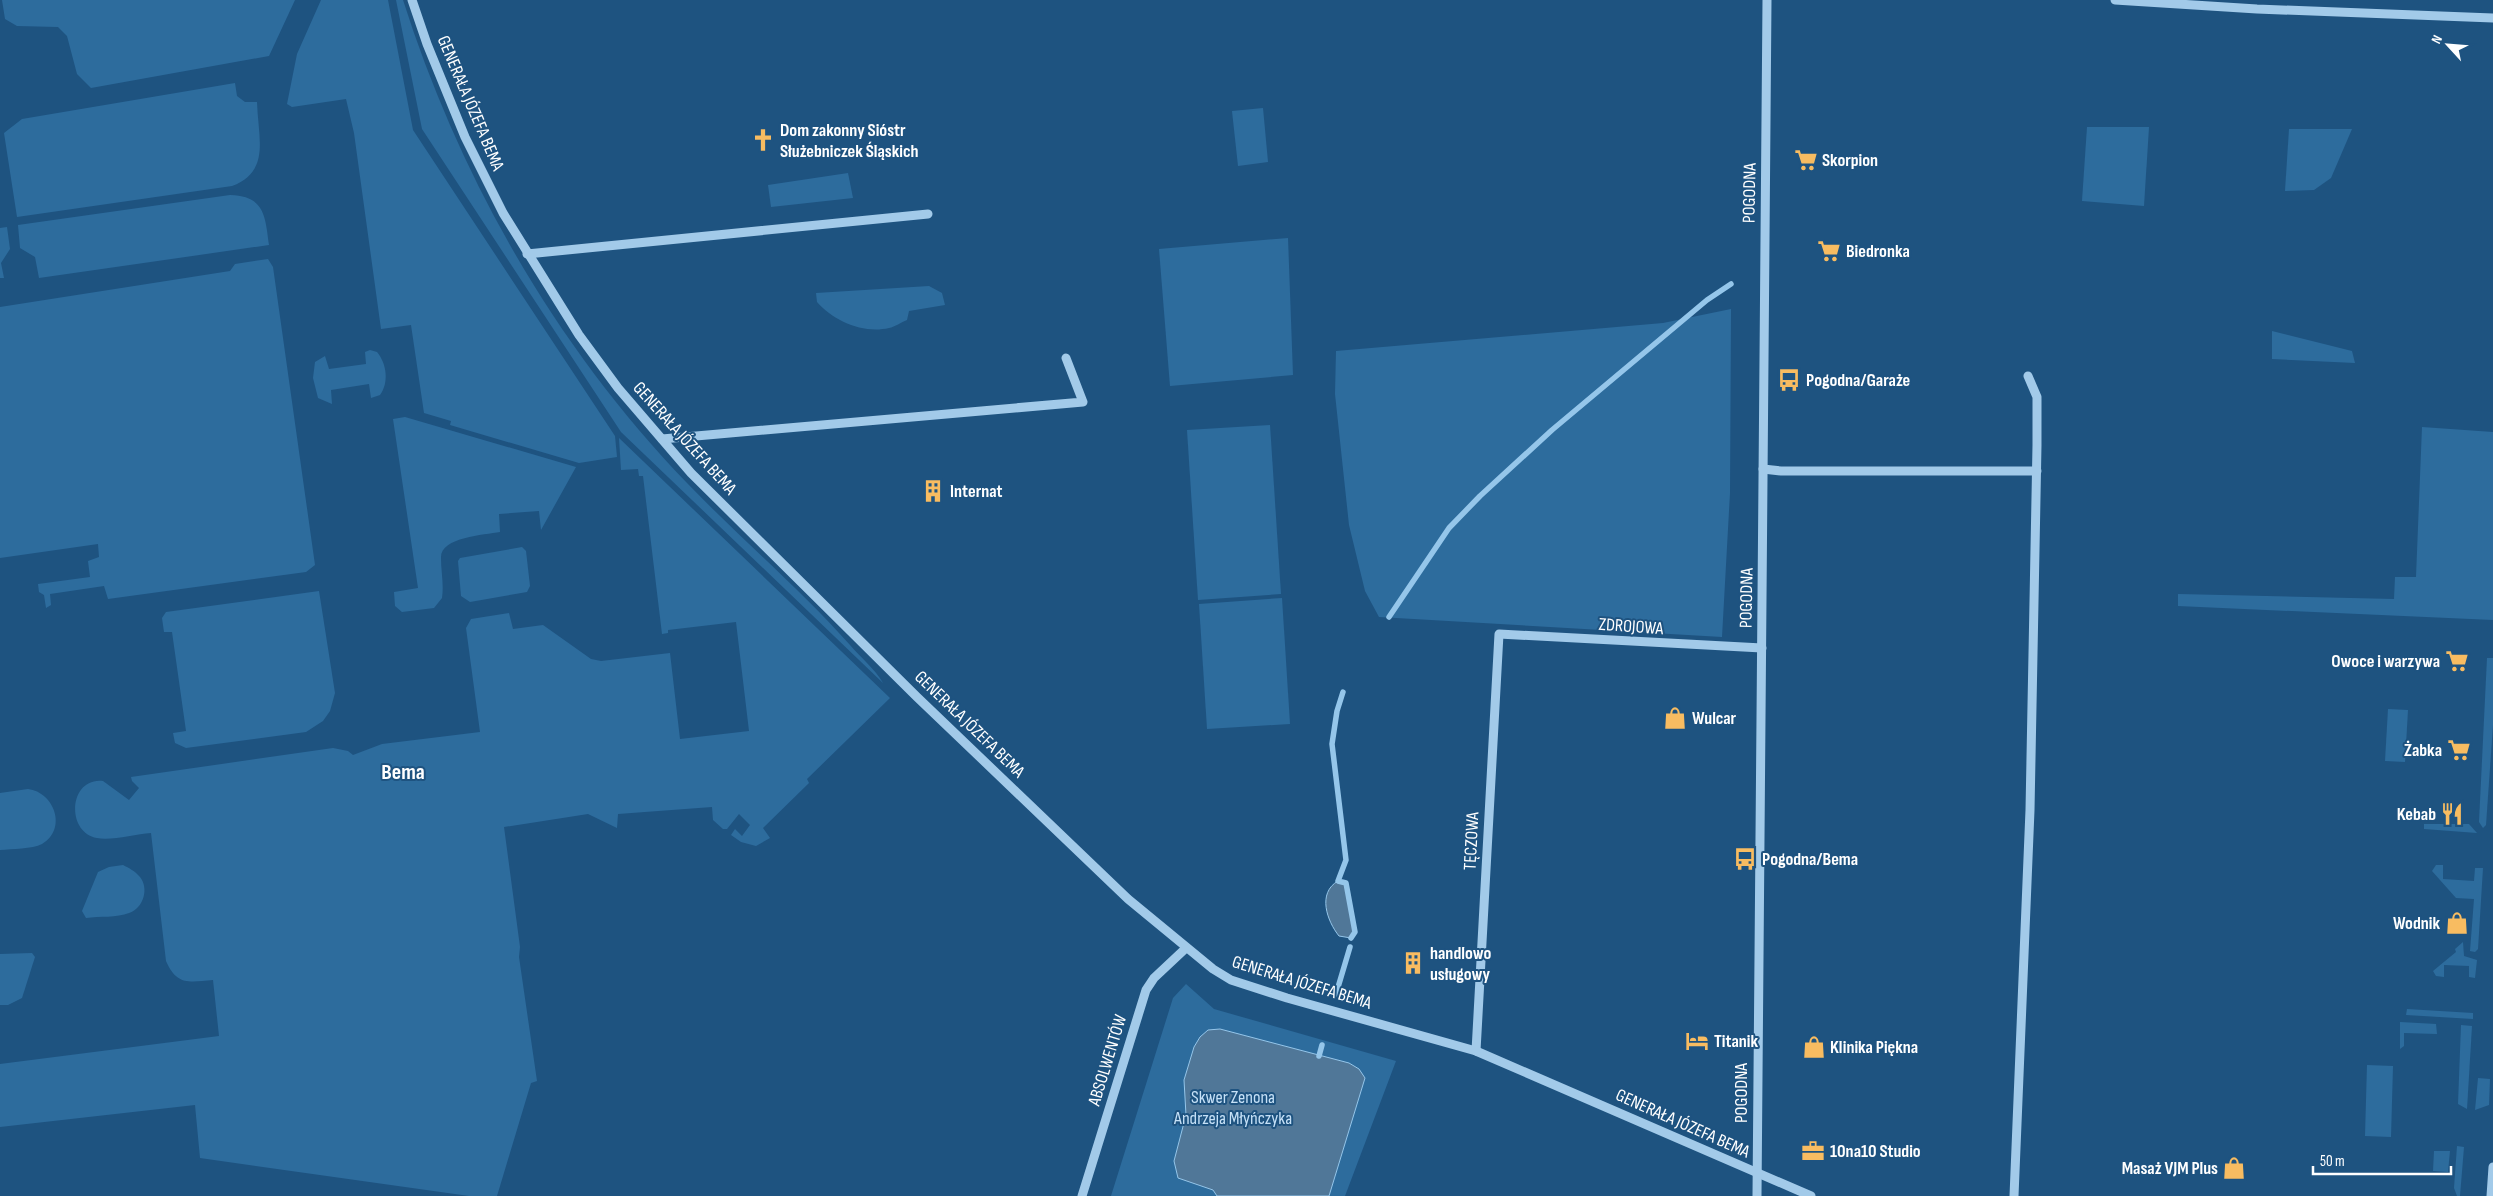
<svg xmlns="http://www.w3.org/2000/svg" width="2493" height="1196" viewBox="0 0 2493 1196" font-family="'Sofia Sans Condensed',sans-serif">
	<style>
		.green { fill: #2d6c9d }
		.water { fill: #507798; stroke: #95c6ea }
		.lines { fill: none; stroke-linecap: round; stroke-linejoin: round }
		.stream { stroke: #95c6ea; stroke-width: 5.5 }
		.minor { stroke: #a2cae9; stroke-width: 9 }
		.labels { text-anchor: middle; stroke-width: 4; stroke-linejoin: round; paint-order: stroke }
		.street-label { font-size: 18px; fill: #fff; stroke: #1e5380 }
		.poi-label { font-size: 18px; font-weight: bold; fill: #fff; stroke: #1e5380; text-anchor: start }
		.park-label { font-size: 18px; fill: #c6e1f7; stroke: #1e5380 }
		.district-label { font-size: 22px; font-weight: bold; fill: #fff; stroke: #1e5380 }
	</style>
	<rect width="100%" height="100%" fill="#1e5380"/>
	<g class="green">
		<path d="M 2,0 L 295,0 L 269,56 L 91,88 L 77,74 L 67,36 L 58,27 L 17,26 L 5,19 Z"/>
		<path d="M 321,0 L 388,0 L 413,130 L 615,436 L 617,457 L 579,463 L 450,425 L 451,421 L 424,413 L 411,325 L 381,329 L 354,133 L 346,99 L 292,107 L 287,104 L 297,54 Z"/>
		<path d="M 396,0 L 403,0 C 460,179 556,347 687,483 C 740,538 799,588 850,645 C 860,657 875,669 883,683 L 621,432 L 422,129 Z"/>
		<path d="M 235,83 L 237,96 L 245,102 L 257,102 C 258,138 271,171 232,186 L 17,217 L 4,133 L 22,119 Z"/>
		<path d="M 1263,108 L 1268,162 L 1238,166 L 1232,111 Z"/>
		<path d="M 2087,127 L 2149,127 L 2144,206 L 2082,201 Z"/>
		<path d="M 2289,129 L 2352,129 L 2331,178 L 2314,190 L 2285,191 Z"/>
		<path d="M 848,173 L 853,198 L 771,207 L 768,185 Z"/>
		<path d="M 230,195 C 265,196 265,216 269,245 L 39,278 L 35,257 L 20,248 L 18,225 Z"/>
		<path d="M 7,227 L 10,249 L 1,263 L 4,278 L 0,278 L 0,228 Z"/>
		<path d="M 1288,238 L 1293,375 L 1170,386 L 1159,249 Z"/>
		<path d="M 268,259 L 273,267 L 315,565 L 306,572 L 108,599 L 104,586 L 50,594 L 51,605 L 46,608 L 44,595 L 39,592 L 38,584 L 90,577 L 88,561 L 99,557 L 98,544 L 0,558 L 0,307 L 230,271 L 235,264 Z"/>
		<path d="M 929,286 L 942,293 L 945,305 L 909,311 L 907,320 C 901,322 895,327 889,328 C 863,334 834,321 817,302 L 816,293 Z"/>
		<path d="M 1731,309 L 1730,493 L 1722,637 L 1379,617 L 1365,591 L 1349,525 L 1335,394 L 1336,351 L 1663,323 Z"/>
		<path d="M 2272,331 L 2352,351 L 2355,363 L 2272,359 Z"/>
		<path d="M 370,350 L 377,352 C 387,364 389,383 380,395 L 371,398 L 369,384 L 331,390 L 332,404 L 318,398 L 313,378 L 315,362 L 325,356 L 329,369 L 366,364 L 365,352 Z"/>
		<path d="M 405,417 L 576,467 L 541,530 L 539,511 L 499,514 L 500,532 C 484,535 440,537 441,558 C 441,572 444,584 442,598 L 434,608 L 402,612 L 395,606 L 394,592 L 418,588 L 393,419 Z"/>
		<path d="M 1270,425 L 1281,594 L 1198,600 L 1187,430 Z"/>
		<path d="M 2422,427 L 2493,432 L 2493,620 L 2178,606 L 2178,594 L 2394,599 L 2395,577 L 2416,577 Z"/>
		<path d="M 619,438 L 890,698 L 807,779 L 809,783 L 763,828 L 770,838 L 756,846 L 741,842 L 731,835 L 735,829 L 742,836 L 750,825 L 739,814 L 727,829 L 723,829 L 713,820 L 712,807 L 618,814 L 617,828 L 588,814 L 504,827 L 520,947 L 519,957 L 537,1081 L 531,1083 L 497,1196 L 469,1196 L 200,1158 L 195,1105 L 0,1127 L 0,1064 L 219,1036 L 213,980 C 189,982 177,986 166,961 L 151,833 C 135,834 111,841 97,838 C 65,832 69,777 103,781 L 129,800 L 139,788 L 132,781 L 131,777 L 333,748 L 348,751 L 353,755 L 382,744 L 480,732 L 466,628 L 471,619 L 509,613 L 513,629 L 543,625 L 591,659 L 601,661 L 670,653 L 680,739 L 749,731 L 736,622 L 668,630 L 668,633 L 662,634 L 643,476 L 639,476 L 638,469 L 621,470 Z"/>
		<path d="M 522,547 L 526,551 L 530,586 L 527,592 L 470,602 L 461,596 L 458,561 L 460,558 Z"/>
		<path d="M 319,591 L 335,693 L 330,711 L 323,721 L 306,732 L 186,748 L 175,743 L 173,733 L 186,731 L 172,632 L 164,632 L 162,618 L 166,612 Z"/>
		<path d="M 1282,598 L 1290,724 L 1207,729 L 1199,604 Z"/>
		<path d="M 2487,658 L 2493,658 L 2493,725 L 2486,825 L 2483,828 L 2479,822 Z"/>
		<path d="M 2388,709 L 2408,710 L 2405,762 L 2385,761 Z"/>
		<path d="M 28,789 C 54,792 68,829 42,844 C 32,849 12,849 0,850 L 0,793 Z"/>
		<path d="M 2424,824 L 2469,824 L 2477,833 L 2424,829 Z"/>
		<path d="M 123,865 C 129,868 135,871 140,877 C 149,888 144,908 129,913 C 117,918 99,916 86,918 L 82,911 L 98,872 L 109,867 Z"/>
		<path d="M 2436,865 L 2443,865 L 2443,879 L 2474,881 L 2475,868 L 2483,868 L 2478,949 L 2475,952 L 2470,951 L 2474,899 L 2456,898 L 2432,871 Z"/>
		<path d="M 2463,942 L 2464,956 L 2477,960 L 2475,978 L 2469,977 L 2469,966 L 2444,965 L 2444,977 L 2436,976 L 2433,971 L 2456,952 L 2455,949 Z"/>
		<path d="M 32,953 L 35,957 L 22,998 L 8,1005 L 0,1005 L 0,954 Z"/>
		<path d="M 1186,984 L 1214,1009 L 1396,1061 L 1345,1196 L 1111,1196 L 1173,998 Z"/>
		<path d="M 2407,1009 L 2473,1013 L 2473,1019 L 2406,1015 Z"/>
		<path d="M 2400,1022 L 2436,1024 L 2437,1034 L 2404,1033 L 2404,1046 L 2400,1049 Z"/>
		<path d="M 2461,1025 L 2472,1026 L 2467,1109 L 2458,1104 Z"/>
		<path d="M 2367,1065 L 2393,1066 L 2391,1137 L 2365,1136 Z"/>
		<path d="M 2478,1078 L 2490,1079 L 2489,1105 L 2475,1110 Z"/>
		<path d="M 2457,1146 L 2464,1147 L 2460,1196 L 2457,1196 L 2454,1188 Z"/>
		<path d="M 2434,1151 L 2450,1151 L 2448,1172 L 2433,1171 Z"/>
	</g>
	<g class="water">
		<path d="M 1338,881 L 1346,883 L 1355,932 L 1351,938 L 1339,936 C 1327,921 1317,893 1338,881 Z"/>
		<path d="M 1220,1029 L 1349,1063 L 1359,1069 L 1365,1078 L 1329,1196 L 1217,1196 L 1213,1190 L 1178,1178 L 1174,1161 L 1186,1115 L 1184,1080 L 1194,1047 L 1200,1037 L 1208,1030 Z"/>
	</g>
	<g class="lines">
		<g class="stream">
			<path d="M 1389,617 L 1449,528 L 1480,496 L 1552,430 L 1707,300 L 1731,284"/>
			<path d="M 1343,692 L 1337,711 L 1332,744 L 1346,860 L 1338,881 L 1346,883 L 1355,932 L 1351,938"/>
			<path d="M 1336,994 L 1350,947"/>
			<path d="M 1319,1056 L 1322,1045"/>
		</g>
		<g class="minor">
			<path d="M 412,0 L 427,44 L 465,137 L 503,213 L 579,335 L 618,388 L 691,473 L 917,697 L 1128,899 L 1213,969 L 1231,980 L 1287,998 L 1476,1051 L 1811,1196"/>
			<path d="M 2115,0 L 2257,9 L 2493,18"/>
			<path d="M 527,254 L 928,214"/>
			<path d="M 662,439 L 1083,402 L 1066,358"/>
			<path d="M 1763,469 L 1781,471 L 2037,471"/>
			<path d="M 1476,1051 L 1499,634 L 1762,648"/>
			<path d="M 1082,1196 L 1146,990 L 1154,978 L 1186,948"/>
			<path d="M 1757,1196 L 1767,0"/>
			<path d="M 2014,1196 L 2030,810 L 2037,445 L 2037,397 L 2028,376"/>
			<path d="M 2491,1196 L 2493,1167"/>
		</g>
	</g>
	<defs>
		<symbol id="church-bare" viewBox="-9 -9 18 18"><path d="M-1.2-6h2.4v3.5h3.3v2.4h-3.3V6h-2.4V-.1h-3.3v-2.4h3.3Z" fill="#f8bc61" stroke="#1e5380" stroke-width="2.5" paint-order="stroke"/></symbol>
		<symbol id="supermarket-bare" viewBox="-9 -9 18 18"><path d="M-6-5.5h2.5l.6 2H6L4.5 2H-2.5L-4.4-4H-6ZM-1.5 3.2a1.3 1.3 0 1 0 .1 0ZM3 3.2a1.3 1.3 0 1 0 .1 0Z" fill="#f8bc61" stroke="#1e5380" stroke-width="2.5" paint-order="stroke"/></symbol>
		<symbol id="bus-bare" viewBox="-9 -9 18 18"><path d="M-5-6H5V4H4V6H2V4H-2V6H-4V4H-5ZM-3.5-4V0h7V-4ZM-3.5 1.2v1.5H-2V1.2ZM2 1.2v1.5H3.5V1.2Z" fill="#f8bc61" stroke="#1e5380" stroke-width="2.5" paint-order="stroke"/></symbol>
		<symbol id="building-bare" viewBox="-9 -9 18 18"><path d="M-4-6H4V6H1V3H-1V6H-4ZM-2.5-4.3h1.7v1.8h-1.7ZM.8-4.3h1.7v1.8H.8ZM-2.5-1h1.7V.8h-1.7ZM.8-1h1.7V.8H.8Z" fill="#f8bc61" stroke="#1e5380" stroke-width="2.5" paint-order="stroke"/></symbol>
		<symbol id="shop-bare" viewBox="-9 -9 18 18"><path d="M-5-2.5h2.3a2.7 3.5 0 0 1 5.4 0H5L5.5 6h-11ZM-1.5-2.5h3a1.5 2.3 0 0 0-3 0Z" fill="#f8bc61" stroke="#1e5380" stroke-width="2.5" paint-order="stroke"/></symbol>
		<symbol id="restaurant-bare" viewBox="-9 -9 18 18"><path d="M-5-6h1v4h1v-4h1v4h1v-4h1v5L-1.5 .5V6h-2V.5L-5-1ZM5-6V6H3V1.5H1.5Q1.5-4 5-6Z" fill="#f8bc61" stroke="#1e5380" stroke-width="2.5" paint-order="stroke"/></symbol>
		<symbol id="hotel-bare" viewBox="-9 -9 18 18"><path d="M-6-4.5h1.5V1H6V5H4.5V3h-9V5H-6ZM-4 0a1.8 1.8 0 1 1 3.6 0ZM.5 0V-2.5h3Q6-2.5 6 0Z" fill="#f8bc61" stroke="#1e5380" stroke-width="2.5" paint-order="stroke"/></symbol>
		<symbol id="office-bare" viewBox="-9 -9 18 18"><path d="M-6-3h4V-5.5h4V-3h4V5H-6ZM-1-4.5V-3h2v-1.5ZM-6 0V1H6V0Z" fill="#f8bc61" stroke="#1e5380" stroke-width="2.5" paint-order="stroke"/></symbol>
	</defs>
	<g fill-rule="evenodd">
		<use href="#church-bare" x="747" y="124" width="32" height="32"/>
		<use href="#supermarket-bare" x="1790" y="144" width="32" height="32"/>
		<use href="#supermarket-bare" x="1813" y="235" width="32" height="32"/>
		<use href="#bus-bare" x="1773" y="364" width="32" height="32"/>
		<use href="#building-bare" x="917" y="475" width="32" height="32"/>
		<use href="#supermarket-bare" x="2441" y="645" width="32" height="32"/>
		<use href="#shop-bare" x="1659" y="702" width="32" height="32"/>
		<use href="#supermarket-bare" x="2443" y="734" width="32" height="32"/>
		<use href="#restaurant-bare" x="2436" y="798" width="32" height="32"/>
		<use href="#bus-bare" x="1729" y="843" width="32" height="32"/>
		<use href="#shop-bare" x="2441" y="907" width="32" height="32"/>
		<use href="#building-bare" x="1397" y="947" width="32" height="32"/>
		<use href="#hotel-bare" x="1681" y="1025" width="32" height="32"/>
		<use href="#shop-bare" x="1798" y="1031" width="32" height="32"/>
		<use href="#office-bare" x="1797" y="1135" width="32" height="32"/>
		<use href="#shop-bare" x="2218" y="1152" width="32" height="32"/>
	</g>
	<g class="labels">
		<g class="street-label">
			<text transform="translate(471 103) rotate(67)" y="6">GENERAŁA JÓZEFA BEMA</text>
			<text transform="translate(1749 193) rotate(-89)" y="6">POGODNA</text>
			<text transform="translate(685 438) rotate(48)" y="6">GENERAŁA JÓZEFA BEMA</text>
			<text transform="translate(1746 598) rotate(-89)" y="6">POGODNA</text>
			<text transform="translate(1631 626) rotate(4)" y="6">ZDROJOWA</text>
			<text transform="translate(970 724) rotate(44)" y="6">GENERAŁA JÓZEFA BEMA</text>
			<text transform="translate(1471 841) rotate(-87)" y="6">TĘCZOWA</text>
			<text transform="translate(1302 982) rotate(17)" y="6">GENERAŁA JÓZEFA BEMA</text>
			<text transform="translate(1107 1060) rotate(-73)" y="6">ABSOLWENTÓW</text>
			<text transform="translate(1741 1093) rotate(-90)" y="6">POGODNA</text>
			<text transform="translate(1683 1123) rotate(24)" y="6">GENERAŁA JÓZEFA BEMA</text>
		</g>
		<g class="poi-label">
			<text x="780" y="136">Dom zakonny Sióstr<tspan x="780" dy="21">Służebniczek Śląskich</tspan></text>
			<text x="1822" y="166">Skorpion</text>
			<text x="1846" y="257">Biedronka</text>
			<text x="1806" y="386">Pogodna/Garaże</text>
			<text x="950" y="497">Internat</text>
			<text x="2440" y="667" text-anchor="end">Owoce i warzywa</text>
			<text x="1692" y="724">Wulcar</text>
			<text x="2442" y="756" text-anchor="end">Żabka</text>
			<text x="2436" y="820" text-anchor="end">Kebab</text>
			<text x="1762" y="865">Pogodna/Bema</text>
			<text x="2440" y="929" text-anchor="end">Wodnik</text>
			<text x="1430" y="959">handlowo<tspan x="1430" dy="21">usługowy</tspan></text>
			<text x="1714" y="1047">Titanik</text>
			<text x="1830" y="1053">Klinika Piękna</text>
			<text x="1830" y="1157">10na10 Studio</text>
			<text x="2218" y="1174" text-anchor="end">Masaż VJM Plus</text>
		</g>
		<g class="park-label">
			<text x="1233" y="1103">Skwer Zenona<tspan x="1233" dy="21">Andrzeja Młyńczyka</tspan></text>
		</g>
		<g class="district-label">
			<text x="403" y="779">Bema</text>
		</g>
	</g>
	<g transform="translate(2448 45) rotate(296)" stroke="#1e5380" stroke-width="4" paint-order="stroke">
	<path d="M0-4L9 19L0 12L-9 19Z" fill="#ffffff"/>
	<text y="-8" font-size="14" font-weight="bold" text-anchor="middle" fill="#ffffff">N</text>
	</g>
	<path d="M2313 1166v8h138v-8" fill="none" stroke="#ffffff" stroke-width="2.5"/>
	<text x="2320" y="1166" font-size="15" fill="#ffffff" stroke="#1e5380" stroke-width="4" paint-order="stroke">50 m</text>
</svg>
